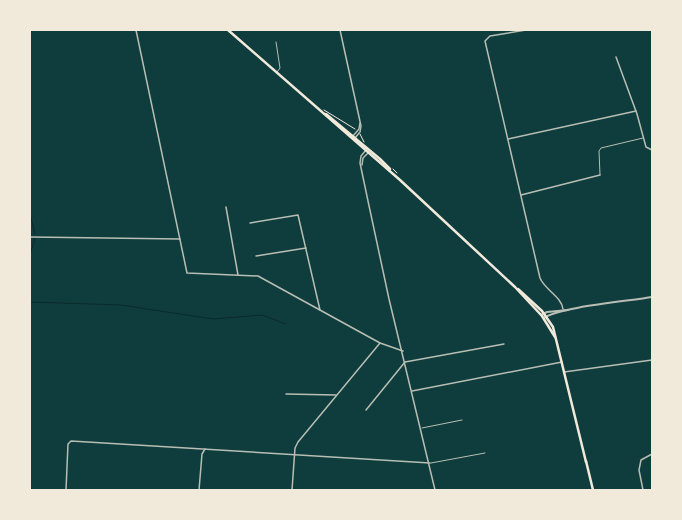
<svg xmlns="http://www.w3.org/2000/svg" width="682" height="520" viewBox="0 0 682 520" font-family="'Nunito Sans',sans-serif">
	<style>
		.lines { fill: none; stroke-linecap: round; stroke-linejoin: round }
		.stream { stroke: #0a2a2b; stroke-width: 1 }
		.path { stroke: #f1e9da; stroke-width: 1 }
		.service { stroke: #b8beb3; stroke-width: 1 }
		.minor { stroke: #b8beb3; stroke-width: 1.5 }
		.tertiary { stroke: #b8beb3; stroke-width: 2 }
		.secondary { stroke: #f1e9da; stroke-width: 2.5 }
	</style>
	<rect width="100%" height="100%" fill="#0f3d3e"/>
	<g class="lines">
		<g class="stream">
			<path d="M 30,214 L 35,234"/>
			<path d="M 30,255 L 35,238"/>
			<path d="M 30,302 L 121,305 L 213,319 L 262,315 L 286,324"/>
		</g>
		<g class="path">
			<path d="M 324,110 L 355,129"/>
			<path d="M 360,134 L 364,142"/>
			<path d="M 393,169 L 397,173"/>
		</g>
		<g class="service">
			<path d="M 276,42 L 280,68 L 277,72"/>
			<path d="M 600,175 L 599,151 L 601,148 L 643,138"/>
			<path d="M 422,428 L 462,420"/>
			<path d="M 431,463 L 485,453"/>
		</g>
		<g class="minor">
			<path d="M 136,30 L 187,273 L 258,276 L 380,343 L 403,351"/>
			<path d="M 340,30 L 361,126 L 360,132 L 355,138"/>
			<path d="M 526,30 L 490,36 L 485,41 L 540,278 C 545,290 561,296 563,309"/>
			<path d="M 616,57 L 637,114 L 646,147 L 652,150"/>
			<path d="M 353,136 L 359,129 L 360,123"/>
			<path d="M 508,139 L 636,111"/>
			<path d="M 366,150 L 361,156 L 360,163 L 368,201 L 389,299 L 435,490"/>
			<path d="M 362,165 L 363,158 L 368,153"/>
			<path d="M 521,195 L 600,175"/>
			<path d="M 226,207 L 238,275"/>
			<path d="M 250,223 L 298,215 L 320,310"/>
			<path d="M 30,237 L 180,239"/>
			<path d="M 256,256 L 306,248"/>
			<path d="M 564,372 L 652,360"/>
			<path d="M 412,391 L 562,362"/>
			<path d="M 286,394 L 336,395"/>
			<path d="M 366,410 L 405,362 L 504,344"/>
			<path d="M 66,490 L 68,444 L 71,441 L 430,463"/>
			<path d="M 199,490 L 202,454 L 205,449"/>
			<path d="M 292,490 L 295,448 L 298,442 L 380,343"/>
			<path d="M 643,490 L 639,470 L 641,460 L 652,454"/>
		</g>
		<g class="tertiary">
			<path d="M 541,315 L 547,312 L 568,310"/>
			<path d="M 544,318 C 559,307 630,301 652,297"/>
		</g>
		<g class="secondary">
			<path d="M 228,30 L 400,180 L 515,287 L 542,316 L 555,337"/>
			<path d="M 326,114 L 380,159 L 390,169"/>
			<path d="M 518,289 L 542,311 L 553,327 L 586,462"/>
			<path d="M 586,461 L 593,490"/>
		</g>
	</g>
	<rect width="682" height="520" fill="none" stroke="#f1e9da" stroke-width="62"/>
</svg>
